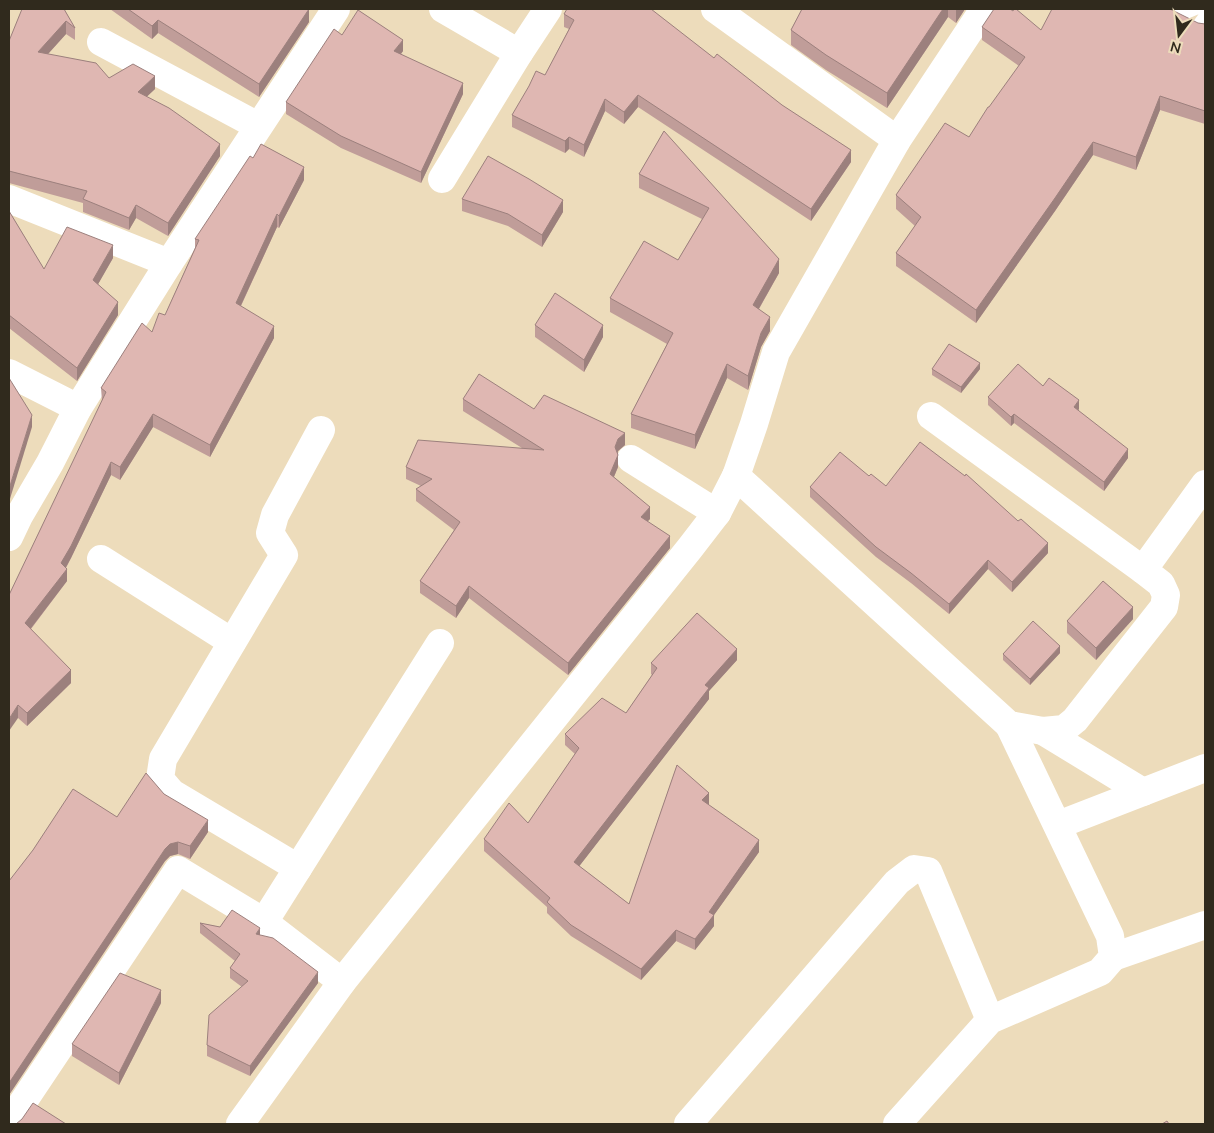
<svg xmlns="http://www.w3.org/2000/svg" width="1214" height="1133" viewBox="0 0 1214 1133" font-family="'Nunito Sans',sans-serif">
	<style>
		.lines { fill: none; stroke-linecap: round; stroke-linejoin: round }
		.street { stroke: #fff; stroke-width: 28 }
		.wall { fill: #c09d99 }
		.shaded-wall { fill: #9c807d }
		.building { fill: #dfb7b2; stroke: #9c807d }
	</style>
	<rect width="100%" height="100%" fill="#eddcbb"/>
	<g class="lines">
		<g class="street">
			<path d="M 443,9 L 519,53"/>
			<path d="M 715,9 L 897,140"/>
			<path d="M 1178,9 L 1205,22"/>
			<path d="M 101,42 L 258,126"/>
			<path d="M 442,179 L 519,53 L 548,9"/>
			<path d="M 9,199 L 169,263"/>
			<path d="M 9,373 L 78,408"/>
			<path d="M 931,416 L 1143,570"/>
			<path d="M 631,459 L 717,513"/>
			<path d="M 736,476 L 1009,725 L 1043,731 L 1064,729 L 1075,720 L 1164,607 L 1166,595 L 1161,584 L 1143,570 L 1205,484"/>
			<path d="M 9,537 L 19,516 L 50,463 L 78,408 L 169,263 L 336,9"/>
			<path d="M 101,559 L 232,642"/>
			<path d="M 1043,731 L 1143,792"/>
			<path d="M 1058,825 L 1205,768"/>
			<path d="M 298,868 L 172,793 L 160,779 L 163,759 L 284,555 L 270,533 L 275,515 L 321,430"/>
			<path d="M 264,922 L 440,643"/>
			<path d="M 1113,957 L 1205,925"/>
			<path d="M 9,1123 L 178,870 L 264,922 L 342,982"/>
			<path d="M 240,1124 L 342,982 L 690,548 L 717,513 L 736,476 L 754,424 L 776,352 L 792,324 L 897,140 L 984,9"/>
			<path d="M 688,1124 L 897,882 L 914,869 L 928,871 L 990,1020"/>
			<path d="M 897,1124 L 990,1020 L 1100,972 L 1113,957 L 1110,936 L 1009,725"/>
		</g>
	</g>
	<g class="wall">
		<path d="M 64,9 L 75,28 L 75,40 L 66,34 L 48,54 L 109,78 L 155,89 L 146,97 L 220,156 L 168,236 L 136,218 L 129,230 L 83,212 L 83,203 L 9,183 L 9,41 Z"/>
		<path d="M 110,9 L 308,9 L 309,22 L 259,97 L 158,33 L 152,39 Z"/>
		<path d="M 802,9 L 965,9 L 956,23 L 948,17 L 887,108 L 826,70 L 791,45 L 791,30 Z"/>
		<path d="M 564,14 L 714,58 L 851,162 L 811,221 L 638,107 L 624,124 L 605,111 L 584,157 L 569,149 L 565,153 L 512,127 L 512,115 L 545,75 L 569,29 L 564,27 Z"/>
		<path d="M 1198,23 L 1205,24 L 1205,124 L 1160,110 L 1136,170 L 1093,155 L 1055,211 L 976,323 L 896,266 L 896,253 L 915,226 L 896,209 L 896,195 L 969,137 L 1019,66 L 982,40 L 982,27 L 1041,30 Z"/>
		<path d="M 342,35 L 403,51 L 401,54 L 463,94 L 421,183 L 341,148 L 286,114 L 286,102 Z"/>
		<path d="M 664,131 L 779,273 L 759,309 L 770,331 L 761,347 L 748,390 L 727,378 L 695,449 L 631,428 L 631,414 L 667,344 L 610,312 L 610,298 L 678,260 L 702,219 L 639,188 L 639,174 Z"/>
		<path d="M 304,180 L 279,228 L 277,227 L 241,306 L 274,338 L 210,457 L 153,427 L 120,480 L 111,475 L 71,558 L 66,568 L 67,581 L 31,629 L 71,683 L 27,726 L 18,718 L 9,595 L 102,401 L 101,388 L 152,332 L 165,315 L 195,248 L 195,239 Z"/>
		<path d="M 462,199 L 563,212 L 542,247 L 508,226 L 462,211 Z"/>
		<path d="M 9,211 L 44,269 L 113,258 L 98,284 L 118,315 L 77,381 L 9,328 Z"/>
		<path d="M 535,325 L 603,337 L 584,372 L 535,337 Z"/>
		<path d="M 932,369 L 980,369 L 961,393 L 932,375 Z"/>
		<path d="M 1043,386 L 1079,409 L 1078,410 L 1128,458 L 1104,491 L 1014,423 L 1011,426 L 988,405 L 988,397 Z"/>
		<path d="M 463,399 L 534,409 L 625,445 L 618,451 L 618,467 L 614,477 L 650,519 L 647,521 L 670,548 L 568,675 L 469,598 L 456,618 L 420,593 L 420,581 L 454,530 L 416,501 L 416,489 L 421,486 L 406,479 L 406,467 L 522,448 L 463,411 Z"/>
		<path d="M 869,476 L 886,486 L 1048,553 L 1012,592 L 988,569 L 949,614 L 911,583 L 876,557 L 810,497 L 810,487 Z"/>
		<path d="M 1133,619 L 1096,660 L 1067,633 L 1067,621 Z"/>
		<path d="M 1060,653 L 1030,685 L 1003,660 L 1003,654 Z"/>
		<path d="M 737,660 L 709,691 L 709,699 L 579,866 L 629,904 L 677,765 L 708,805 L 759,852 L 714,915 L 714,926 L 695,950 L 676,941 L 641,980 L 571,936 L 547,913 L 547,907 L 484,851 L 484,839 L 528,823 L 575,754 L 565,745 L 565,734 L 626,713 L 652,675 L 651,674 L 651,663 Z"/>
		<path d="M 164,794 L 208,832 L 190,859 L 178,854 L 170,856 L 165,861 L 9,1095 L 9,881 L 117,817 Z"/>
		<path d="M 200,923 L 260,935 L 318,983 L 250,1076 L 207,1056 L 207,1045 L 242,987 L 230,978 L 230,968 L 235,961 L 200,933 Z"/>
		<path d="M 161,1003 L 119,1085 L 72,1056 L 72,1044 Z"/>
	</g>
	<g class="shaded-wall">
		<path d="M 309,9 L 309,22 L 259,97 L 259,84 Z"/>
		<path d="M 943,9 L 948,9 L 948,17 L 887,108 L 887,93 Z"/>
		<path d="M 956,9 L 965,9 L 956,23 Z"/>
		<path d="M 158,20 L 158,33 L 152,39 L 152,26 Z"/>
		<path d="M 66,21 L 66,34 L 38,65 L 38,52 Z"/>
		<path d="M 403,40 L 403,51 L 394,63 L 394,51 Z"/>
		<path d="M 155,76 L 155,89 L 138,105 L 138,92 Z"/>
		<path d="M 463,83 L 463,94 L 421,183 L 421,172 Z"/>
		<path d="M 638,95 L 638,107 L 624,124 L 624,112 Z"/>
		<path d="M 1160,96 L 1160,110 L 1136,170 L 1136,157 Z"/>
		<path d="M 605,99 L 605,111 L 584,157 L 584,145 Z"/>
		<path d="M 569,137 L 569,149 L 565,153 L 565,141 Z"/>
		<path d="M 1093,142 L 1093,155 L 1055,211 L 976,323 L 976,310 Z"/>
		<path d="M 220,144 L 220,156 L 168,236 L 168,223 Z"/>
		<path d="M 851,150 L 851,162 L 811,221 L 811,209 Z"/>
		<path d="M 304,167 L 304,180 L 279,228 L 279,216 Z"/>
		<path d="M 563,200 L 563,212 L 542,247 L 542,235 Z"/>
		<path d="M 136,205 L 136,218 L 129,230 L 129,218 Z"/>
		<path d="M 277,214 L 277,227 L 236,316 L 236,303 Z"/>
		<path d="M 113,245 L 113,258 L 93,293 L 93,280 Z"/>
		<path d="M 779,259 L 779,273 L 753,319 L 753,305 Z"/>
		<path d="M 118,302 L 118,315 L 77,381 L 77,368 Z"/>
		<path d="M 770,317 L 770,331 L 761,347 L 748,390 L 748,376 L 761,333 Z"/>
		<path d="M 603,325 L 603,337 L 584,372 L 584,360 Z"/>
		<path d="M 274,326 L 274,338 L 210,457 L 210,445 Z"/>
		<path d="M 980,363 L 980,369 L 961,393 L 961,387 Z"/>
		<path d="M 727,364 L 727,378 L 695,449 L 695,435 Z"/>
		<path d="M 1079,400 L 1079,409 L 1074,416 L 1074,407 Z"/>
		<path d="M 153,414 L 153,427 L 120,480 L 120,467 Z"/>
		<path d="M 1014,414 L 1014,423 L 1011,426 L 1011,417 Z"/>
		<path d="M 32,415 L 32,427 L 9,502 L 9,489 Z"/>
		<path d="M 625,433 L 625,445 L 618,451 L 615,459 L 615,447 L 618,439 Z"/>
		<path d="M 1128,449 L 1128,458 L 1104,491 L 1104,482 Z"/>
		<path d="M 618,455 L 618,467 L 610,486 L 610,474 Z"/>
		<path d="M 111,462 L 111,475 L 71,558 L 61,576 L 61,563 Z"/>
		<path d="M 650,507 L 650,519 L 641,529 L 641,517 Z"/>
		<path d="M 670,536 L 670,548 L 568,675 L 568,663 Z"/>
		<path d="M 1048,543 L 1048,553 L 1012,592 L 1012,582 Z"/>
		<path d="M 988,560 L 988,569 L 949,614 L 949,604 Z"/>
		<path d="M 67,569 L 67,581 L 25,636 L 25,623 Z"/>
		<path d="M 469,586 L 469,598 L 456,618 L 456,606 Z"/>
		<path d="M 1133,607 L 1133,619 L 1096,660 L 1096,648 Z"/>
		<path d="M 1060,646 L 1060,653 L 1030,685 L 1030,679 Z"/>
		<path d="M 737,649 L 737,660 L 709,691 L 709,699 L 574,873 L 574,862 L 705,685 Z"/>
		<path d="M 71,670 L 71,683 L 27,726 L 27,713 Z"/>
		<path d="M 18,705 L 18,718 L 9,731 L 9,719 Z"/>
		<path d="M 709,793 L 709,805 L 702,811 L 702,800 Z"/>
		<path d="M 208,820 L 208,832 L 190,859 L 190,846 Z"/>
		<path d="M 759,840 L 759,852 L 714,915 L 714,926 L 695,950 L 695,939 L 709,912 Z"/>
		<path d="M 178,842 L 178,854 L 170,856 L 165,861 L 9,1095 L 9,1083 L 165,849 L 170,844 Z"/>
		<path d="M 260,928 L 260,938 L 256,934 Z"/>
		<path d="M 676,930 L 676,941 L 641,980 L 641,969 Z"/>
		<path d="M 318,972 L 318,983 L 250,1076 L 250,1066 Z"/>
		<path d="M 161,990 L 161,1003 L 119,1085 L 119,1073 Z"/>
	</g>
	<g class="building">
		<path d="M 22,9 L 64,9 L 75,28 L 66,21 L 38,52 L 96,63 L 109,78 L 133,64 L 155,76 L 138,92 L 169,108 L 220,144 L 168,223 L 136,205 L 129,218 L 83,199 L 87,191 L 9,171 L 9,41 Z"/>
		<path d="M 128,9 L 309,9 L 259,84 L 158,20 L 152,26 Z"/>
		<path d="M 567,9 L 651,9 L 714,58 L 717,54 L 782,105 L 851,150 L 811,209 L 638,95 L 624,112 L 605,99 L 584,145 L 569,137 L 565,141 L 512,115 L 529,86 L 536,71 L 545,75 L 574,20 L 564,14 Z"/>
		<path d="M 802,9 L 943,9 L 887,93 L 826,55 L 791,30 Z"/>
		<path d="M 994,9 L 1010,9 L 1013,11 L 1014,9 L 1016,9 L 1041,30 L 1052,9 L 1170,9 L 1198,23 L 1205,24 L 1205,111 L 1160,96 L 1136,157 L 1093,142 L 1055,198 L 976,310 L 896,253 L 921,217 L 896,195 L 945,123 L 969,137 L 988,107 L 989,107 L 1025,57 L 982,27 Z"/>
		<path d="M 358,10 L 403,40 L 394,51 L 463,83 L 421,172 L 341,136 L 286,102 L 334,29 L 342,35 Z"/>
		<path d="M 664,131 L 779,259 L 753,305 L 770,317 L 761,333 L 748,376 L 727,364 L 695,435 L 631,414 L 673,333 L 610,298 L 644,241 L 678,260 L 709,208 L 639,174 Z"/>
		<path d="M 261,144 L 304,167 L 279,216 L 277,214 L 236,303 L 274,326 L 210,445 L 153,414 L 120,467 L 111,462 L 71,546 L 61,563 L 67,569 L 25,623 L 71,670 L 27,713 L 18,705 L 9,719 L 9,595 L 106,392 L 101,388 L 142,323 L 152,332 L 159,313 L 165,315 L 199,240 L 195,239 L 250,156 L 253,158 Z"/>
		<path d="M 488,156 L 529,179 L 563,200 L 542,235 L 508,214 L 462,199 Z"/>
		<path d="M 9,211 L 44,269 L 67,227 L 113,245 L 93,280 L 118,302 L 77,368 L 9,315 Z"/>
		<path d="M 555,293 L 603,325 L 584,360 L 535,325 Z"/>
		<path d="M 949,344 L 980,363 L 961,387 L 932,369 Z"/>
		<path d="M 1018,364 L 1043,386 L 1049,378 L 1079,400 L 1074,407 L 1128,449 L 1104,482 L 1014,414 L 1011,417 L 988,397 Z"/>
		<path d="M 479,374 L 534,409 L 544,395 L 625,433 L 618,439 L 615,447 L 618,455 L 610,474 L 650,507 L 641,517 L 670,536 L 568,663 L 469,586 L 456,606 L 420,581 L 460,522 L 416,489 L 432,479 L 406,467 L 418,440 L 544,450 L 463,399 Z"/>
		<path d="M 9,378 L 32,415 L 9,489 Z"/>
		<path d="M 920,442 L 965,476 L 966,474 L 1018,521 L 1021,519 L 1048,543 L 1012,582 L 988,560 L 949,604 L 911,573 L 876,547 L 810,487 L 840,452 L 869,476 L 871,474 L 886,486 Z"/>
		<path d="M 1103,581 L 1133,607 L 1096,648 L 1067,621 Z"/>
		<path d="M 697,613 L 737,649 L 705,685 L 709,688 L 574,862 L 629,904 L 677,765 L 709,793 L 702,800 L 759,840 L 709,912 L 714,915 L 695,939 L 676,930 L 641,969 L 571,925 L 547,902 L 550,898 L 484,839 L 509,803 L 528,823 L 579,748 L 565,734 L 602,698 L 626,713 L 657,668 L 651,663 Z"/>
		<path d="M 1033,621 L 1060,646 L 1030,679 L 1003,654 Z"/>
		<path d="M 146,773 L 164,794 L 208,820 L 190,846 L 178,842 L 170,844 L 165,849 L 9,1083 L 9,881 L 33,850 L 73,789 L 117,817 Z"/>
		<path d="M 232,910 L 260,928 L 256,934 L 273,938 L 318,972 L 250,1066 L 207,1045 L 209,1015 L 248,981 L 230,968 L 240,954 L 200,923 L 220,927 Z"/>
		<path d="M 120,973 L 161,990 L 119,1073 L 72,1044 Z"/>
		<path d="M 33,1103 L 66,1124 L 16,1124 L 22,1119 Z"/>
		<path d="M 1167,1121 L 1169,1124 L 1162,1124 Z"/>
	</g>
	<rect width="1214" height="1133" fill="none" stroke="#302a1d" stroke-width="20"/>
	<g transform="translate(1179 35) rotate(195)" stroke="#eddcbb" stroke-width="4" paint-order="stroke">
	<path d="M0-4L9 19L0 12L-9 19Z" fill="#302a1d"/>
	<text y="-8" font-size="14" font-weight="bold" text-anchor="middle" fill="#302a1d">N</text>
	</g>
</svg>
